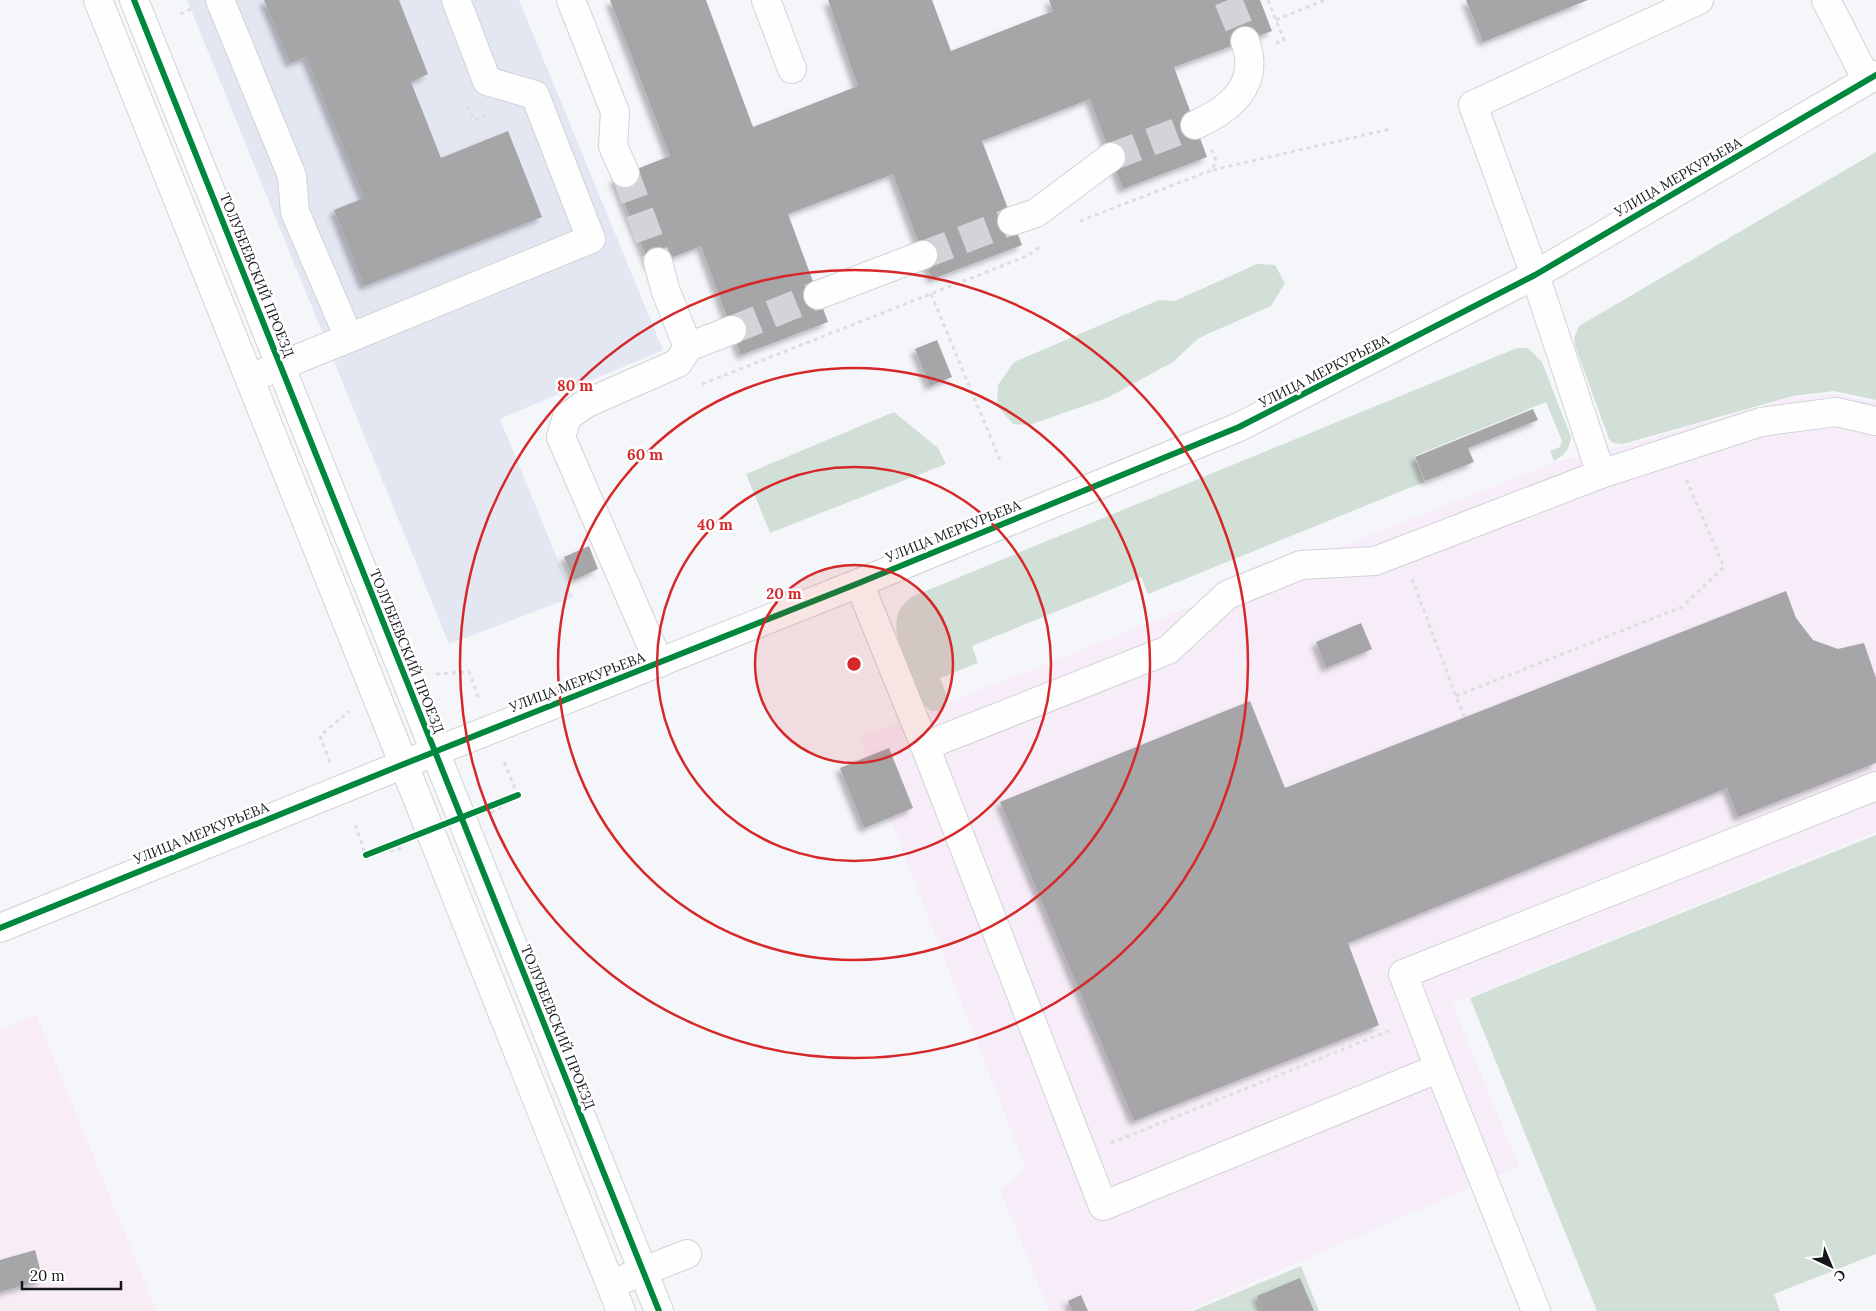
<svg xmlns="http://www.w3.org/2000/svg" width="1876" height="1311" viewBox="0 0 1876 1311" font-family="Lora,serif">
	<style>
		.commercial { fill: #f6edf8 }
		.industrial { fill: #f8ecf5 }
		.built { fill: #e3e7f2 }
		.green { fill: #d2dfd7 }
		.building { fill: #a6a5a8; filter: url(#shadow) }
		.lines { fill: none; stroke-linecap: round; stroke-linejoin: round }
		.minor-tunnel { stroke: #d3d4d8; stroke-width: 28; stroke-dasharray: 28 14; stroke-linecap: butt }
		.minor-casing { stroke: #d2d3d6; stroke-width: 30 }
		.path { stroke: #dddee0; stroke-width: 3; stroke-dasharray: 4 4; stroke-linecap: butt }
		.minor { stroke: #fefefe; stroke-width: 28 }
		.cycleway-casing { stroke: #fff; stroke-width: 9 }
		.cycleway { stroke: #00873e; stroke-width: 6 }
		.ring { fill: none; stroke: #d62828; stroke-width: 2.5 }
		.labels { text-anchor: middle; stroke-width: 5; stroke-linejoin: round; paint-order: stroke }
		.street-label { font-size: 14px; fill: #151619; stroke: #fff }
		.centre { fill: #d62828; stroke: #fff; stroke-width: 2.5 }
		.ring-label { font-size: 15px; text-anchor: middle; font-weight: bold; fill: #d62828; stroke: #fff; stroke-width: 5; stroke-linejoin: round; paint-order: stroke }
	</style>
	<defs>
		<filter id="shadow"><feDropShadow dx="-4.5" dy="4.5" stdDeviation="2.5" flood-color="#0004"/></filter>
	</defs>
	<rect width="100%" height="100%" fill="#f5f6fa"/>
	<path class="commercial" d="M 1835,394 L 1876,402 L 1876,832 L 1452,1004 L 1519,1166 L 1186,1311 L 1049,1311 L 1000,1190 L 1026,1169 L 859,738 L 1555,462 L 1623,446 L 1794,397 Z"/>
	<path class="industrial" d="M 36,1014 L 156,1311 L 0,1311 L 0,1029 Z"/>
	<path class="built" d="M 187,0 L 519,0 L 663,350 L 500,419 L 573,597 L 449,644 Z"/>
	<g class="green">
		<path d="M 1876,152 L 1876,400 L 1834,391 L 1793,396 L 1623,444 L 1613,443 L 1609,439 L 1575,346 L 1574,338 L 1579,326 Z"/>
		<path d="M 1257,264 L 1275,265 L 1285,283 L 1271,306 L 1199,338 L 1173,362 L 1107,398 L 1029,425 L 1013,424 L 997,406 L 998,385 L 1014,362 L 1159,300 L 1175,301 Z"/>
		<path d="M 1517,348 L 1528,348 L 1542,362 L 1571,437 C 1569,450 1565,455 1554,461 L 1550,451 L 1560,447 L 1562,441 L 1546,402 L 1414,456 L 1424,482 L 1148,594 L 1141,577 L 972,646 L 978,663 L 940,678 C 945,692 951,699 939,711 L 931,711 L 925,706 C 915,683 886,632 900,609 C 903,604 908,601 911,597 Z"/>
		<path d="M 894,412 L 938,448 L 946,464 L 770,533 L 746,474 Z"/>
		<path d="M 1876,835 L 1876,1254 L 1774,1294 L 1780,1311 L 1597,1311 L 1470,998 Z"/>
		<path d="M 1301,1266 L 1319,1311 L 1193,1311 Z"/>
	</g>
	<g class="building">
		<path d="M 264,0 L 399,0 L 428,74 L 411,82 L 441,158 L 508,131 L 542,217 L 364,286 L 334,210 L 364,198 L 306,57 L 290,63 Z"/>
		<path d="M 610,0 L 706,0 L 753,127 L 858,86 L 828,0 L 932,0 L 951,51 L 1053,11 L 1049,0 L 1260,0 L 1272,31 L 1174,67 L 1207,157 L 1123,189 L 1090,99 L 982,141 L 1022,245 L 932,279 L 893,174 L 788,214 L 828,322 L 741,355 L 701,246 L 650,266 L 614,178 L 670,156 Z"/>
		<path d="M 1466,0 L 1588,0 L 1483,42 Z"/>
		<path d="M 937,340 L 952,377 L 930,386 L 915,349 Z"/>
		<path d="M 1533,409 L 1538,420 L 1468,448 L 1474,462 L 1425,481 L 1415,457 Z"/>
		<path d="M 589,546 L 598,569 L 574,580 L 564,557 Z"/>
		<path d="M 1786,591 L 1796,618 L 1813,640 L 1838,649 L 1864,643 L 1876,678 L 1876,763 L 1738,817 L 1727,788 L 1348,943 L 1379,1025 L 1134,1121 L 1000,802 L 1250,701 L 1285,788 Z"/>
		<path d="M 1361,623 L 1372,649 L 1326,668 L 1316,642 Z"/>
		<path d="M 889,748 L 913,808 L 864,828 L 840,768 Z"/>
		<path d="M 35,1250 L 43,1280 L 0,1292 L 0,1260 Z"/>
		<path d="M 1300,1278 L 1314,1311 L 1258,1311 L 1262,1309 L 1257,1296 Z"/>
		<path d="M 1081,1295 L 1088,1311 L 1072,1311 L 1068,1301 Z"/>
	</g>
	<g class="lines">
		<g class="minor-tunnel">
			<path d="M 1228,0 L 1245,41"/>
			<path d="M 1111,157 L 1195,125"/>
			<path d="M 625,173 L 658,262"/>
			<path d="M 923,255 L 1012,221"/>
			<path d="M 732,330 L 818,295"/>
		</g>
		<defs>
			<g id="minor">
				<path d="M 98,0 C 274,436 447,874 621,1311"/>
				<path d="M 134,0 L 659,1311"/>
				<path d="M 220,0 L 292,176 L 295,212 L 349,338 L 591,239 L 535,95 L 487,81 L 456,0"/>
				<path d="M 571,0 L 615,112 L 613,146 L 625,173"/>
				<path d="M 766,0 L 792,69"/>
				<path d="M 1826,0 L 1867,80"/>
				<path d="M 1195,125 C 1231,109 1261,84 1245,41"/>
				<path d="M 1012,221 L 1036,213 L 1111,157"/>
				<path d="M 658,262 L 665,289 L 688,347"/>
				<path d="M 818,295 L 923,255"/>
				<path d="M 263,373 L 349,338"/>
				<path d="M 1601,474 L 1535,275 L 1473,105 L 1699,0"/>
				<path d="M 859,583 L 925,746 L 1103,1206 L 1439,1068 L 1403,974 L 1876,786"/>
				<path d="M 659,663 L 561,437 L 567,417 L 585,404 L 678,363 L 688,347 L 732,330"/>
				<path d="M 925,746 L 1168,650 L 1227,595 L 1301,565 L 1375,561 L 1601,474 L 1761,422 L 1836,412 L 1876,421"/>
				<path d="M 0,928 L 404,764 L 859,583 L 1239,427 L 1535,275 L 1876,75"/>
				<path d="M 1439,1068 L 1536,1311"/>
				<path d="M 626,1278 L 687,1254"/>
			</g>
		</defs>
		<use href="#minor" class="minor-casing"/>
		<g class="path">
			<path d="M 1268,0 L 1284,40 L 1276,43"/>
			<path d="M 180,14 L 191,9"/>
			<path d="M 1276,20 L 1325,0"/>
			<path d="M 468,106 L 474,120 L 491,114"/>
			<path d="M 1213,170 L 1390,129"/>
			<path d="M 1080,221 L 1212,170 L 1216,161 L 1212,150"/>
			<path d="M 931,294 L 1000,460"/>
			<path d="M 1832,380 L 1876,323"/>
			<path d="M 702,384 L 1027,256 L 1041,246"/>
			<path d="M 1412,579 L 1464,717"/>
			<path d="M 436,674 L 469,672 L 479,699"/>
			<path d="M 1456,696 L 1682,607 L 1724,567 L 1686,479"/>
			<path d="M 330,762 L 320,736 L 349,711"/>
			<path d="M 491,813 L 518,795 L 504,762"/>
			<path d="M 355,825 L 366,855 L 405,848"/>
			<path d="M 1111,1143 L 1393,1029"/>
		</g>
		<use href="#minor" class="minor"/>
		<defs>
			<g id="cycleway">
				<path d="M 134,0 L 659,1311"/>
				<path d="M 366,855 L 518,795"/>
				<path d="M 0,928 L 404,764 L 859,583 L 1239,427 L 1535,275 L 1876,75"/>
			</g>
		</defs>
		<use href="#cycleway" class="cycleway-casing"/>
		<use href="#cycleway" class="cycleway"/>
	</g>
	<circle cx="854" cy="664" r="99" fill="#d62828" fill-opacity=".12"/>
	<g class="ring">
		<circle cx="854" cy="664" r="99"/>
		<circle cx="854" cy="664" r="197"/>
		<circle cx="854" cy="664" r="296"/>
		<circle cx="854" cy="664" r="394"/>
	</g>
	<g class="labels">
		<g class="street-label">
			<text transform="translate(1678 177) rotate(-30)" y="5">УЛИЦА МЕРКУРЬЕВА</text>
			<text transform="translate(257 275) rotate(68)" y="5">ТОЛУБЕЕВСКИЙ ПРОЕЗД</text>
			<text transform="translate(1324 371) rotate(-27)" y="5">УЛИЦА МЕРКУРЬЕВА</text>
			<text transform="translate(953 531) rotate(-22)" y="5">УЛИЦА МЕРКУРЬЕВА</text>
			<text transform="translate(407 651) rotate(68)" y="5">ТОЛУБЕЕВСКИЙ ПРОЕЗД</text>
			<text transform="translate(577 682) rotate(-21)" y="5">УЛИЦА МЕРКУРЬЕВА</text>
			<text transform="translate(201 833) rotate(-22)" y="5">УЛИЦА МЕРКУРЬЕВА</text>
			<text transform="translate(558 1027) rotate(68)" y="5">ТОЛУБЕЕВСКИЙ ПРОЕЗД</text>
		</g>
	</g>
	<circle cx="854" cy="664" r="8" class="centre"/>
	<g class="ring-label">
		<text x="575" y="391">80 m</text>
		<text x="645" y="460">60 m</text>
		<text x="715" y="530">40 m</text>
		<text x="784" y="599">20 m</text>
	</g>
	<g transform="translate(1831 1266) rotate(136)" stroke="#ffffff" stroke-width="4" paint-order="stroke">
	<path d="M0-4L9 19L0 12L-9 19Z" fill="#151619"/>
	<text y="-8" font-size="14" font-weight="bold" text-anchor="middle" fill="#151619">С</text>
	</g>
	<path d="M22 1281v8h99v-8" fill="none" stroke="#151619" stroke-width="2.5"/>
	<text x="30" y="1281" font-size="15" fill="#151619" stroke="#ffffff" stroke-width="4" paint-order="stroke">20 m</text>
</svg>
